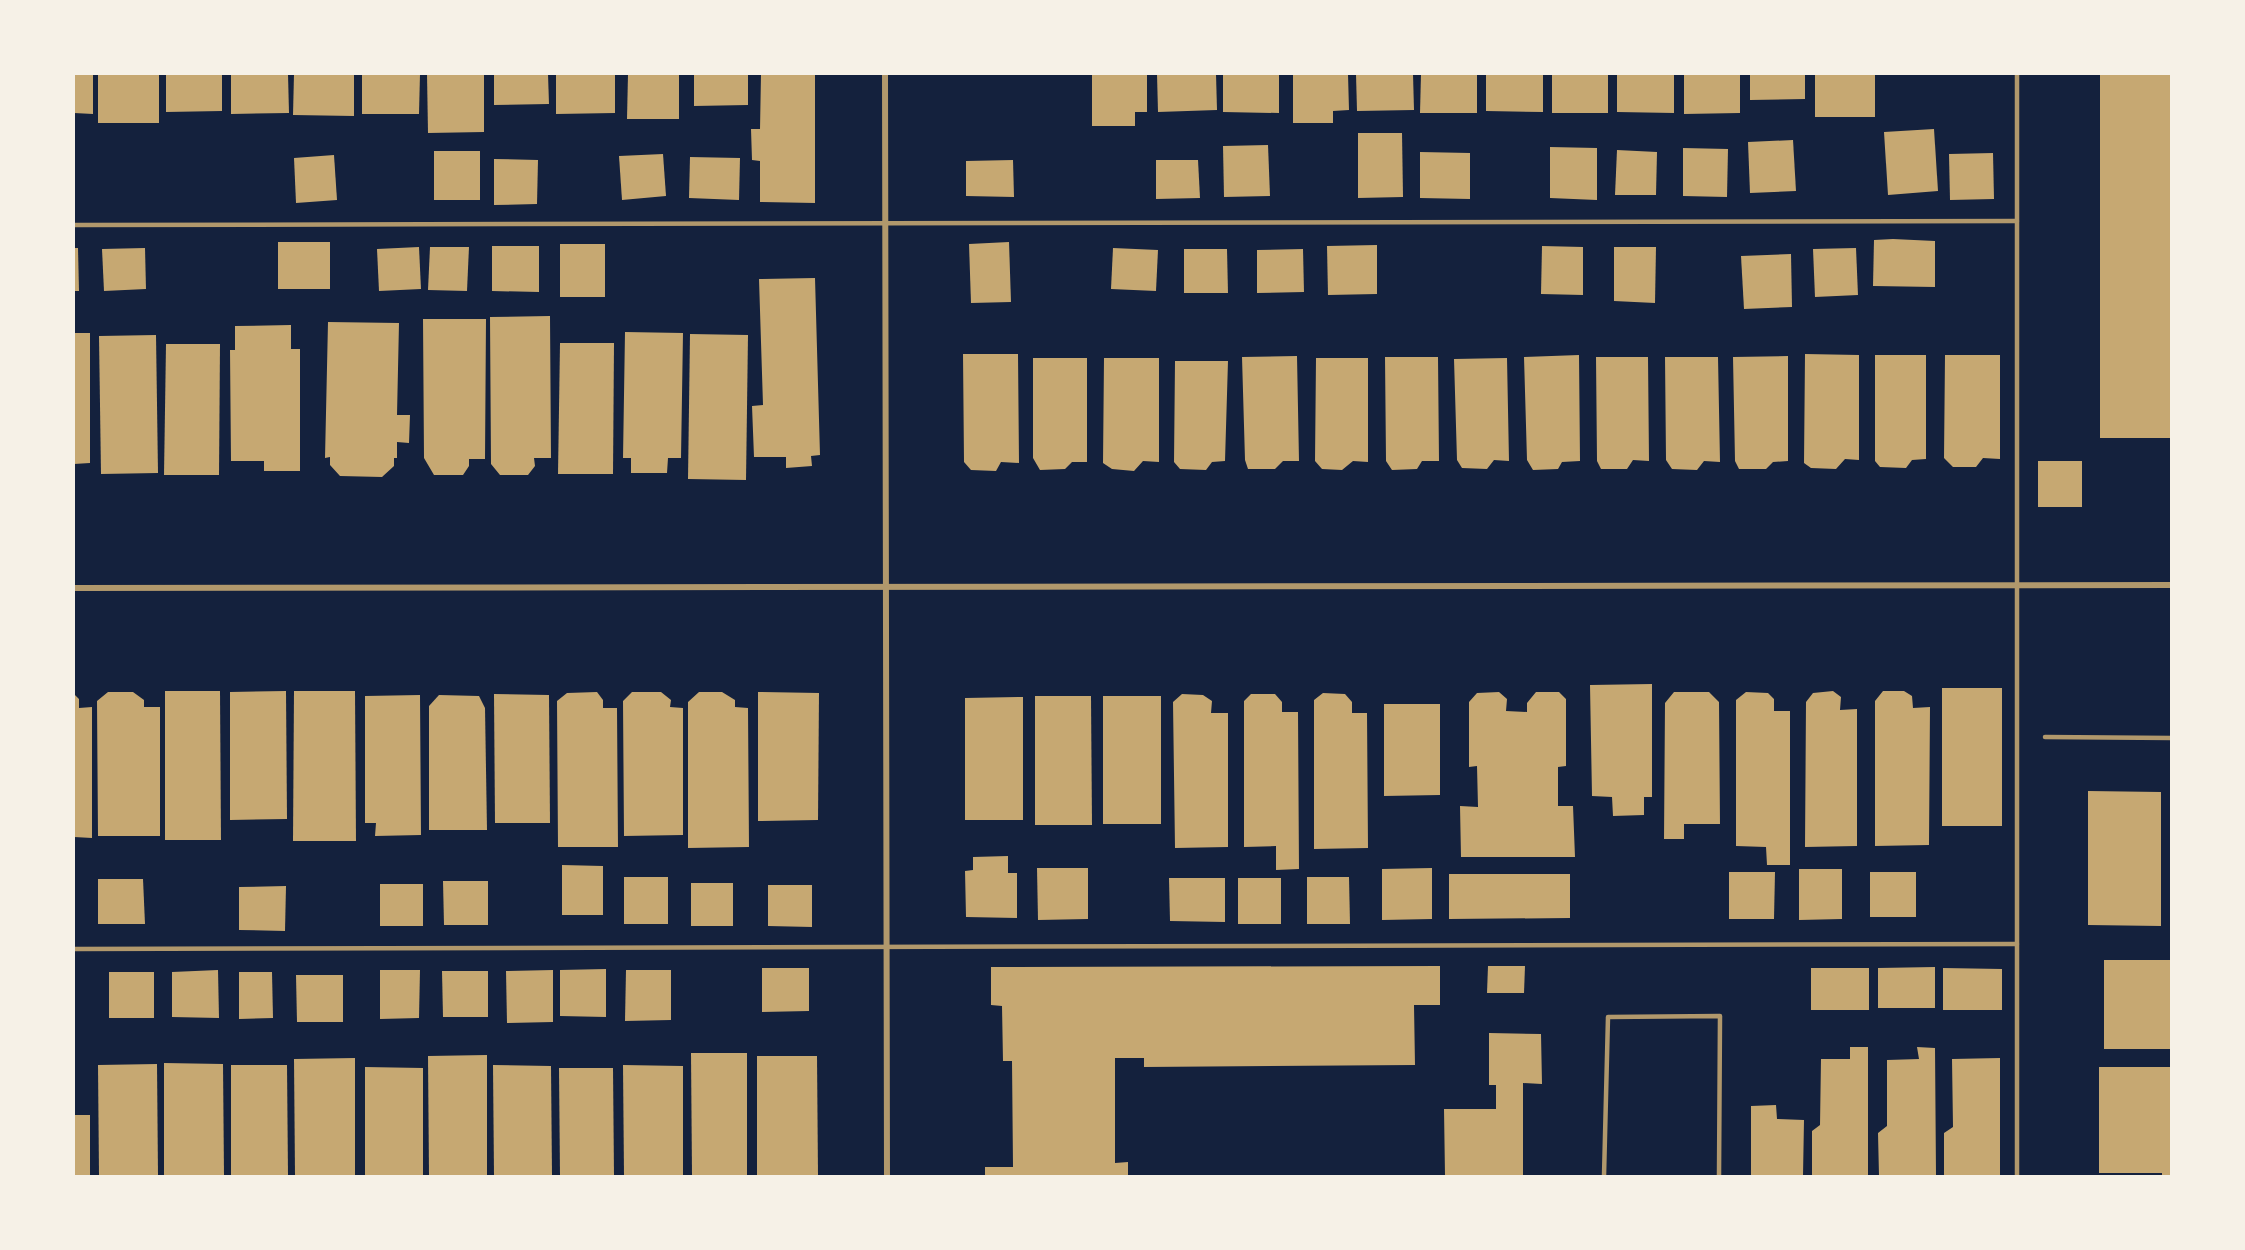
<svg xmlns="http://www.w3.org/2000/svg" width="2245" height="1250" viewBox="0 0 2245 1250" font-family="'Exo 2',sans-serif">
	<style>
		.building { fill: #c6a872 }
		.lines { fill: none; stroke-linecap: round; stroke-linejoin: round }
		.service { stroke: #b1986c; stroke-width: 4.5 }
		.minor { stroke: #b1986c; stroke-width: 6 }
	</style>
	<rect width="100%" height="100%" fill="#14213d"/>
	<g class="building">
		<path d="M 74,74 L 93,74 L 93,114 L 74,113 Z"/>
		<rect x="98" y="74" width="61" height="49"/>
		<path d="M 166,74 L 222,74 L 222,111 L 166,112 Z"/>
		<path d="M 231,74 L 288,74 L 289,113 L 231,114 Z"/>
		<path d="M 294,74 L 354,74 L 354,116 L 293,115 Z"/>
		<path d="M 362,74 L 420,74 L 419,114 L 362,114 Z"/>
		<path d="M 427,74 L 484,74 L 484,132 L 428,133 Z"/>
		<path d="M 494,74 L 548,74 L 549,104 L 494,105 Z"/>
		<path d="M 556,74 L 615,74 L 615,113 L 556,114 Z"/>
		<path d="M 628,74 L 679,74 L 679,119 L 627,119 Z"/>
		<path d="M 694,74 L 748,74 L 748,105 L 694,106 Z"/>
		<path d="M 761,74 L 815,74 L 815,203 L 760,202 L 760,161 L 752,160 L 751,129 L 760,129 Z"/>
		<path d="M 1092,74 L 1147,74 L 1147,112 L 1135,112 L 1135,126 L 1092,126 Z"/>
		<path d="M 1157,74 L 1216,74 L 1217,110 L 1158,112 Z"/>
		<path d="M 1223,74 L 1279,74 L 1279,113 L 1223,112 Z"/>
		<path d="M 1293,74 L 1348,74 L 1349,110 L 1333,111 L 1333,123 L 1293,123 Z"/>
		<path d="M 1356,74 L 1413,74 L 1414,110 L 1357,111 Z"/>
		<path d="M 1421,74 L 1477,74 L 1477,113 L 1420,113 Z"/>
		<path d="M 1486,74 L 1543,74 L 1543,112 L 1486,111 Z"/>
		<rect x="1552" y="74" width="56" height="39"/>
		<path d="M 1617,74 L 1674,74 L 1674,113 L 1617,112 Z"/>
		<path d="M 1684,74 L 1740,74 L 1740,113 L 1684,114 Z"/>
		<path d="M 1750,74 L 1805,74 L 1805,99 L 1750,100 Z"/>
		<rect x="1815" y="74" width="60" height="43"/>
		<rect x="2100" y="74" width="72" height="364"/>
		<path d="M 1934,129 L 1938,191 L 1888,195 L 1884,132 Z"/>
		<path d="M 1358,133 L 1402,133 L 1403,197 L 1358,198 Z"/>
		<path d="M 1793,140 L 1796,191 L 1750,193 L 1748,142 Z"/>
		<path d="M 1268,145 L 1270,196 L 1224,197 L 1223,146 Z"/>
		<path d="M 1550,147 L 1597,148 L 1597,200 L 1550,198 Z"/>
		<path d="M 1683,148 L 1728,149 L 1727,197 L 1683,196 Z"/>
		<path d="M 1617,150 L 1657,152 L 1656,195 L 1615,195 Z"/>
		<rect x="434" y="151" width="46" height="49"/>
		<path d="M 1420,152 L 1470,153 L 1470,199 L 1420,198 Z"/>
		<path d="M 1993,153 L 1994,199 L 1950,200 L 1949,154 Z"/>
		<path d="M 663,154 L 666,196 L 622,200 L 619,156 Z"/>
		<path d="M 334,155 L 337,200 L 296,203 L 294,158 Z"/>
		<path d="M 690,157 L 740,158 L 739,200 L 689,198 Z"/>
		<path d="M 494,159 L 538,160 L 537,204 L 494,205 Z"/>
		<path d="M 1013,160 L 1014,197 L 966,196 L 966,161 Z"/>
		<path d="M 1156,160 L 1198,160 L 1200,198 L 1156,199 Z"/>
		<path d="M 1893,239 L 1935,241 L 1935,287 L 1873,286 L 1874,240 Z"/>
		<rect x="278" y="242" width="52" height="47"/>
		<path d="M 1009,242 L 1011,302 L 971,303 L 969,244 Z"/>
		<rect x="560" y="244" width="45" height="53"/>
		<path d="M 1377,245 L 1377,294 L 1328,295 L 1327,246 Z"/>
		<path d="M 492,246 L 539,246 L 539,292 L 492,291 Z"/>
		<path d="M 1542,246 L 1583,247 L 1583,295 L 1541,294 Z"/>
		<path d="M 419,247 L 421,289 L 379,291 L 377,249 Z"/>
		<path d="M 430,247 L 469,247 L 467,291 L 428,290 Z"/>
		<path d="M 1614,247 L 1656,247 L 1655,303 L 1614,301 Z"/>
		<path d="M 74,248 L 78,248 L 79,291 L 74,291 Z"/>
		<path d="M 145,248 L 146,289 L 104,291 L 102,249 Z"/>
		<path d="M 1113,248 L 1158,250 L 1156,291 L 1111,289 Z"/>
		<path d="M 1856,248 L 1858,295 L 1815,297 L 1813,249 Z"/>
		<path d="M 1184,249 L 1227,249 L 1228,293 L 1184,293 Z"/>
		<path d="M 1303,249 L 1304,292 L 1257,293 L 1257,250 Z"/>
		<path d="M 1791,254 L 1792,307 L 1744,309 L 1741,256 Z"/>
		<path d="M 815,278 L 820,455 L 811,456 L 812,466 L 786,468 L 786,457 L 754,457 L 752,406 L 763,405 L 759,279 Z"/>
		<path d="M 550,316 L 551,458 L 534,458 L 535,466 L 528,475 L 500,475 L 491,464 L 490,317 Z"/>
		<path d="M 423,319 L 486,319 L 485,459 L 469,459 L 469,466 L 463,475 L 434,475 L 424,458 Z"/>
		<path d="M 328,322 L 399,323 L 397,415 L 410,415 L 409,443 L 397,442 L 397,458 L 394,458 L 394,466 L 382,477 L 340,476 L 330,465 L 330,457 L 325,458 Z"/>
		<path d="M 291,325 L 291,349 L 300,349 L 300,471 L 264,471 L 264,461 L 231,461 L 230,350 L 235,350 L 235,326 Z"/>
		<path d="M 625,332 L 683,333 L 681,458 L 668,458 L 667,473 L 631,473 L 631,458 L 623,458 Z"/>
		<path d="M 74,333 L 90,333 L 90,463 L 74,464 Z"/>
		<path d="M 690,334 L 748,335 L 746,480 L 688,479 Z"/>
		<path d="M 156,335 L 158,473 L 101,474 L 99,336 Z"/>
		<path d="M 560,343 L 614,343 L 613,474 L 558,474 Z"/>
		<path d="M 166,344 L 220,344 L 219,475 L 164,475 Z"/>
		<path d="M 963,354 L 1018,354 L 1019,463 L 1001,462 L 996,471 L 971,470 L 964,462 Z"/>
		<path d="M 1805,354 L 1859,355 L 1859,460 L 1845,459 L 1836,469 L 1811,468 L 1804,463 Z"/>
		<path d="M 1579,355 L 1580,461 L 1562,462 L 1558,469 L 1533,470 L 1527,460 L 1524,357 Z"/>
		<path d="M 1875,355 L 1926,355 L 1926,459 L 1912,460 L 1906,468 L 1880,467 L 1875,461 Z"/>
		<path d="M 1945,355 L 2000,355 L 2000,459 L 1983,458 L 1976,467 L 1953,467 L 1944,458 Z"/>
		<path d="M 1297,356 L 1299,461 L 1283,461 L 1275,469 L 1248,469 L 1245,460 L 1242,357 Z"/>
		<path d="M 1788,356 L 1788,461 L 1773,462 L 1766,469 L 1739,469 L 1735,461 L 1733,357 Z"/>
		<path d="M 1385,357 L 1438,357 L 1439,461 L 1422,461 L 1417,469 L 1392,470 L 1386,461 Z"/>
		<path d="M 1596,357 L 1648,357 L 1649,461 L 1633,460 L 1627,469 L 1601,469 L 1597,461 Z"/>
		<path d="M 1665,357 L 1718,357 L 1720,462 L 1704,461 L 1697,470 L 1672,469 L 1666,460 Z"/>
		<path d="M 1033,358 L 1087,358 L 1087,462 L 1072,462 L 1065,469 L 1040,470 L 1033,458 Z"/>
		<path d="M 1104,358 L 1159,358 L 1159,462 L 1143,461 L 1134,471 L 1112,469 L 1103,463 Z"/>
		<path d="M 1316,358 L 1368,358 L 1368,462 L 1353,461 L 1342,470 L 1322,469 L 1315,461 Z"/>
		<path d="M 1507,358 L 1509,461 L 1494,460 L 1487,469 L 1462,468 L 1457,460 L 1454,359 Z"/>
		<path d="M 1175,361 L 1228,361 L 1225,461 L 1212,462 L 1206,470 L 1180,469 L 1174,462 Z"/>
		<rect x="2038" y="461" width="44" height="46"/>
		<path d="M 1652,684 L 1652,797 L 1644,797 L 1644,815 L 1613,816 L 1612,797 L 1592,796 L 1590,685 Z"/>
		<rect x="1942" y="688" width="60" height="138"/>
		<path d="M 165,691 L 220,691 L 221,840 L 165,840 Z"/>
		<path d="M 286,691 L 287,819 L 230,820 L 230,692 Z"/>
		<path d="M 294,691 L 355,691 L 356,841 L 293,841 Z"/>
		<path d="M 1833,691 L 1841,697 L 1840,710 L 1857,709 L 1857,846 L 1805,847 L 1806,702 L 1813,693 Z"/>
		<path d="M 1883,691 L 1904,691 L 1912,696 L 1913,708 L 1930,707 L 1929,845 L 1875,846 L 1875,701 Z"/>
		<path d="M 108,692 L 133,692 L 144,700 L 144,707 L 160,707 L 160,836 L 98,836 L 97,701 Z"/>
		<path d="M 597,692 L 603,700 L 603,708 L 617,708 L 618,847 L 558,847 L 557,701 L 567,693 Z"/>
		<path d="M 632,692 L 661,692 L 671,700 L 670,707 L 683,708 L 683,835 L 624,836 L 623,701 Z"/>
		<path d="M 699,692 L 722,692 L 735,700 L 735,707 L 748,708 L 749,847 L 688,848 L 688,702 Z"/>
		<path d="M 758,692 L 819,693 L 818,820 L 758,821 Z"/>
		<path d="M 1499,692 L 1507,699 L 1506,711 L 1527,712 L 1527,703 L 1536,692 L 1559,692 L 1566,699 L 1566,766 L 1558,767 L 1558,806 L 1573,806 L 1575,857 L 1461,857 L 1460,806 L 1478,807 L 1477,766 L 1469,767 L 1469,702 L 1477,693 Z"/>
		<path d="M 1674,692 L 1709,692 L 1719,702 L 1720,824 L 1684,824 L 1684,839 L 1664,839 L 1665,703 Z"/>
		<path d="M 1746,692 L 1768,693 L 1774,699 L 1774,711 L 1790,711 L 1790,865 L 1767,865 L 1766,847 L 1736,846 L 1736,700 Z"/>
		<path d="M 1323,693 L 1345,694 L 1352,702 L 1352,713 L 1367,713 L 1368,848 L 1314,849 L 1314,700 Z"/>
		<path d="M 74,694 L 79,699 L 79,708 L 92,707 L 92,838 L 74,837 Z"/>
		<path d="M 494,694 L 549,695 L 550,823 L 495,823 Z"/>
		<path d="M 1182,694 L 1203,695 L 1212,701 L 1211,713 L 1228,713 L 1228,847 L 1175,848 L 1173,702 Z"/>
		<path d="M 1251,694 L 1275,694 L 1282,702 L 1282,712 L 1298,712 L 1299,869 L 1276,870 L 1276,846 L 1244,847 L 1244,701 Z"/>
		<path d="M 420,695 L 421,835 L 375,836 L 376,823 L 365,823 L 365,696 Z"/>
		<path d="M 439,695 L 479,696 L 485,708 L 487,830 L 429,830 L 429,706 Z"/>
		<path d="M 1035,696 L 1091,696 L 1092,825 L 1035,825 Z"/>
		<rect x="1103" y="696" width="58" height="128"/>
		<path d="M 1023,697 L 1023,820 L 965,820 L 965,698 Z"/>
		<path d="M 1384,704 L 1440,704 L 1440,795 L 1384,796 Z"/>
		<path d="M 2088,791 L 2161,792 L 2161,926 L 2088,925 Z"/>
		<path d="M 1008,856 L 1008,873 L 1017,873 L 1017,918 L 966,917 L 965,871 L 973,870 L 973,857 Z"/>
		<path d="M 562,865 L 603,866 L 603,915 L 562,915 Z"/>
		<path d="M 1037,868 L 1088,868 L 1088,919 L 1038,920 Z"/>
		<path d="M 1432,868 L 1432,919 L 1382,920 L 1382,869 Z"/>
		<path d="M 1799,869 L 1842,869 L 1842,919 L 1799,920 Z"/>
		<path d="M 1729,872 L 1775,872 L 1774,919 L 1729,919 Z"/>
		<rect x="1870" y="872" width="46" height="45"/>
		<path d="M 1449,874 L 1570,874 L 1570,918 L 1449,919 Z"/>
		<rect x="624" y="877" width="44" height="47"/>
		<path d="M 1307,877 L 1349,877 L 1350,924 L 1307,924 Z"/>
		<path d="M 1169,878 L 1225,878 L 1225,922 L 1170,921 Z"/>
		<rect x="1238" y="878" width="43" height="46"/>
		<path d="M 98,879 L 143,879 L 145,924 L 98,924 Z"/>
		<path d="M 443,881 L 488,881 L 488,925 L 444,925 Z"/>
		<rect x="691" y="883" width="42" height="43"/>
		<rect x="380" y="884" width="43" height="42"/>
		<path d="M 768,885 L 812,885 L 812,927 L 768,926 Z"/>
		<path d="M 286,886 L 285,931 L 239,930 L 239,887 Z"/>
		<rect x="2104" y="960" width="68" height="89"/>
		<path d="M 1440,966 L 1440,1005 L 1414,1005 L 1415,1065 L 1144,1067 L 1144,1058 L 1115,1058 L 1115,1163 L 1128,1162 L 1128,1176 L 985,1176 L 985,1167 L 1013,1167 L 1012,1061 L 1003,1061 L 1002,1006 L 991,1005 L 991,967 Z"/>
		<path d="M 1488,966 L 1525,966 L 1524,993 L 1487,993 Z"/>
		<path d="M 1935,967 L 1935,1008 L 1878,1008 L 1878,968 Z"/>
		<path d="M 762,968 L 809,968 L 809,1011 L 762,1012 Z"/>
		<rect x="1811" y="968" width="58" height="42"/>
		<path d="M 1943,968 L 2002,969 L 2002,1010 L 1943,1010 Z"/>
		<path d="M 606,969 L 606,1017 L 560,1016 L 560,970 Z"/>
		<path d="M 218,970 L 219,1018 L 172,1017 L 172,972 Z"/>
		<path d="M 380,970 L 420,970 L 419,1018 L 380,1019 Z"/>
		<path d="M 553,970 L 553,1022 L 507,1023 L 506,971 Z"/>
		<path d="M 626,970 L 671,970 L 671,1020 L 625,1021 Z"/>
		<path d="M 442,971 L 488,971 L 488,1017 L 443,1017 Z"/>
		<rect x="109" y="972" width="45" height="46"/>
		<path d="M 239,972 L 272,972 L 273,1018 L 239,1019 Z"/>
		<path d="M 296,975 L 343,975 L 343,1022 L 297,1022 Z"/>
		<path d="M 1489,1033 L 1541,1034 L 1542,1084 L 1523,1083 L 1523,1176 L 1445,1176 L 1444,1109 L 1496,1109 L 1496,1085 L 1489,1085 Z"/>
		<path d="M 1850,1047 L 1868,1047 L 1868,1176 L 1812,1176 L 1812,1131 L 1820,1125 L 1821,1059 L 1850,1059 Z"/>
		<path d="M 1917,1047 L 1935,1048 L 1936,1176 L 1879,1176 L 1878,1133 L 1887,1126 L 1887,1060 L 1919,1059 Z"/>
		<path d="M 691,1053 L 747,1053 L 747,1176 L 692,1176 Z"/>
		<path d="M 487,1055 L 487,1176 L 429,1176 L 428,1056 Z"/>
		<path d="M 757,1056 L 817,1056 L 818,1176 L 757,1176 Z"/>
		<path d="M 355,1058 L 355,1176 L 295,1176 L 294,1059 Z"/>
		<path d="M 2000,1058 L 2000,1176 L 1944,1176 L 1944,1133 L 1953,1127 L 1952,1059 Z"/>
		<path d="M 164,1063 L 223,1064 L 224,1176 L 164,1176 Z"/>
		<path d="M 157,1064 L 158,1176 L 99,1176 L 98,1065 Z"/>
		<path d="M 231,1065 L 287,1065 L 288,1176 L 231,1176 Z"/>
		<path d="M 493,1065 L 551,1066 L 552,1176 L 494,1176 Z"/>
		<path d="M 623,1065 L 683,1066 L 683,1176 L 624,1176 Z"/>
		<path d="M 365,1067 L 423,1068 L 423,1176 L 365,1176 Z"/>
		<path d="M 2099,1067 L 2172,1067 L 2172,1176 L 2162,1176 L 2162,1173 L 2099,1173 Z"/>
		<path d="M 559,1068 L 613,1068 L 614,1176 L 560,1176 Z"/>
		<path d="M 1776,1105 L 1777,1119 L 1804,1120 L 1803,1176 L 1751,1176 L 1751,1106 Z"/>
		<rect x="74" y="1115" width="16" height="61"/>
	</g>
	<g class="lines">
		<g class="service">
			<path d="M 74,225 L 2017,221"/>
			<path d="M 2045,737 L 2172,738"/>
			<path d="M 74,949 L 2017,944"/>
			<path d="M 1604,1176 L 1608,1017 L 1720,1016 L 1719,1176"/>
			<path d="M 2017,1176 L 2017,74"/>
		</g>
		<g class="minor">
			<path d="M 885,74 L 887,1176"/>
			<path d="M 74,588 L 2172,585"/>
		</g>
	</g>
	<rect width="2245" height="1250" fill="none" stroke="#f6f1e7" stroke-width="150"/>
</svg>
